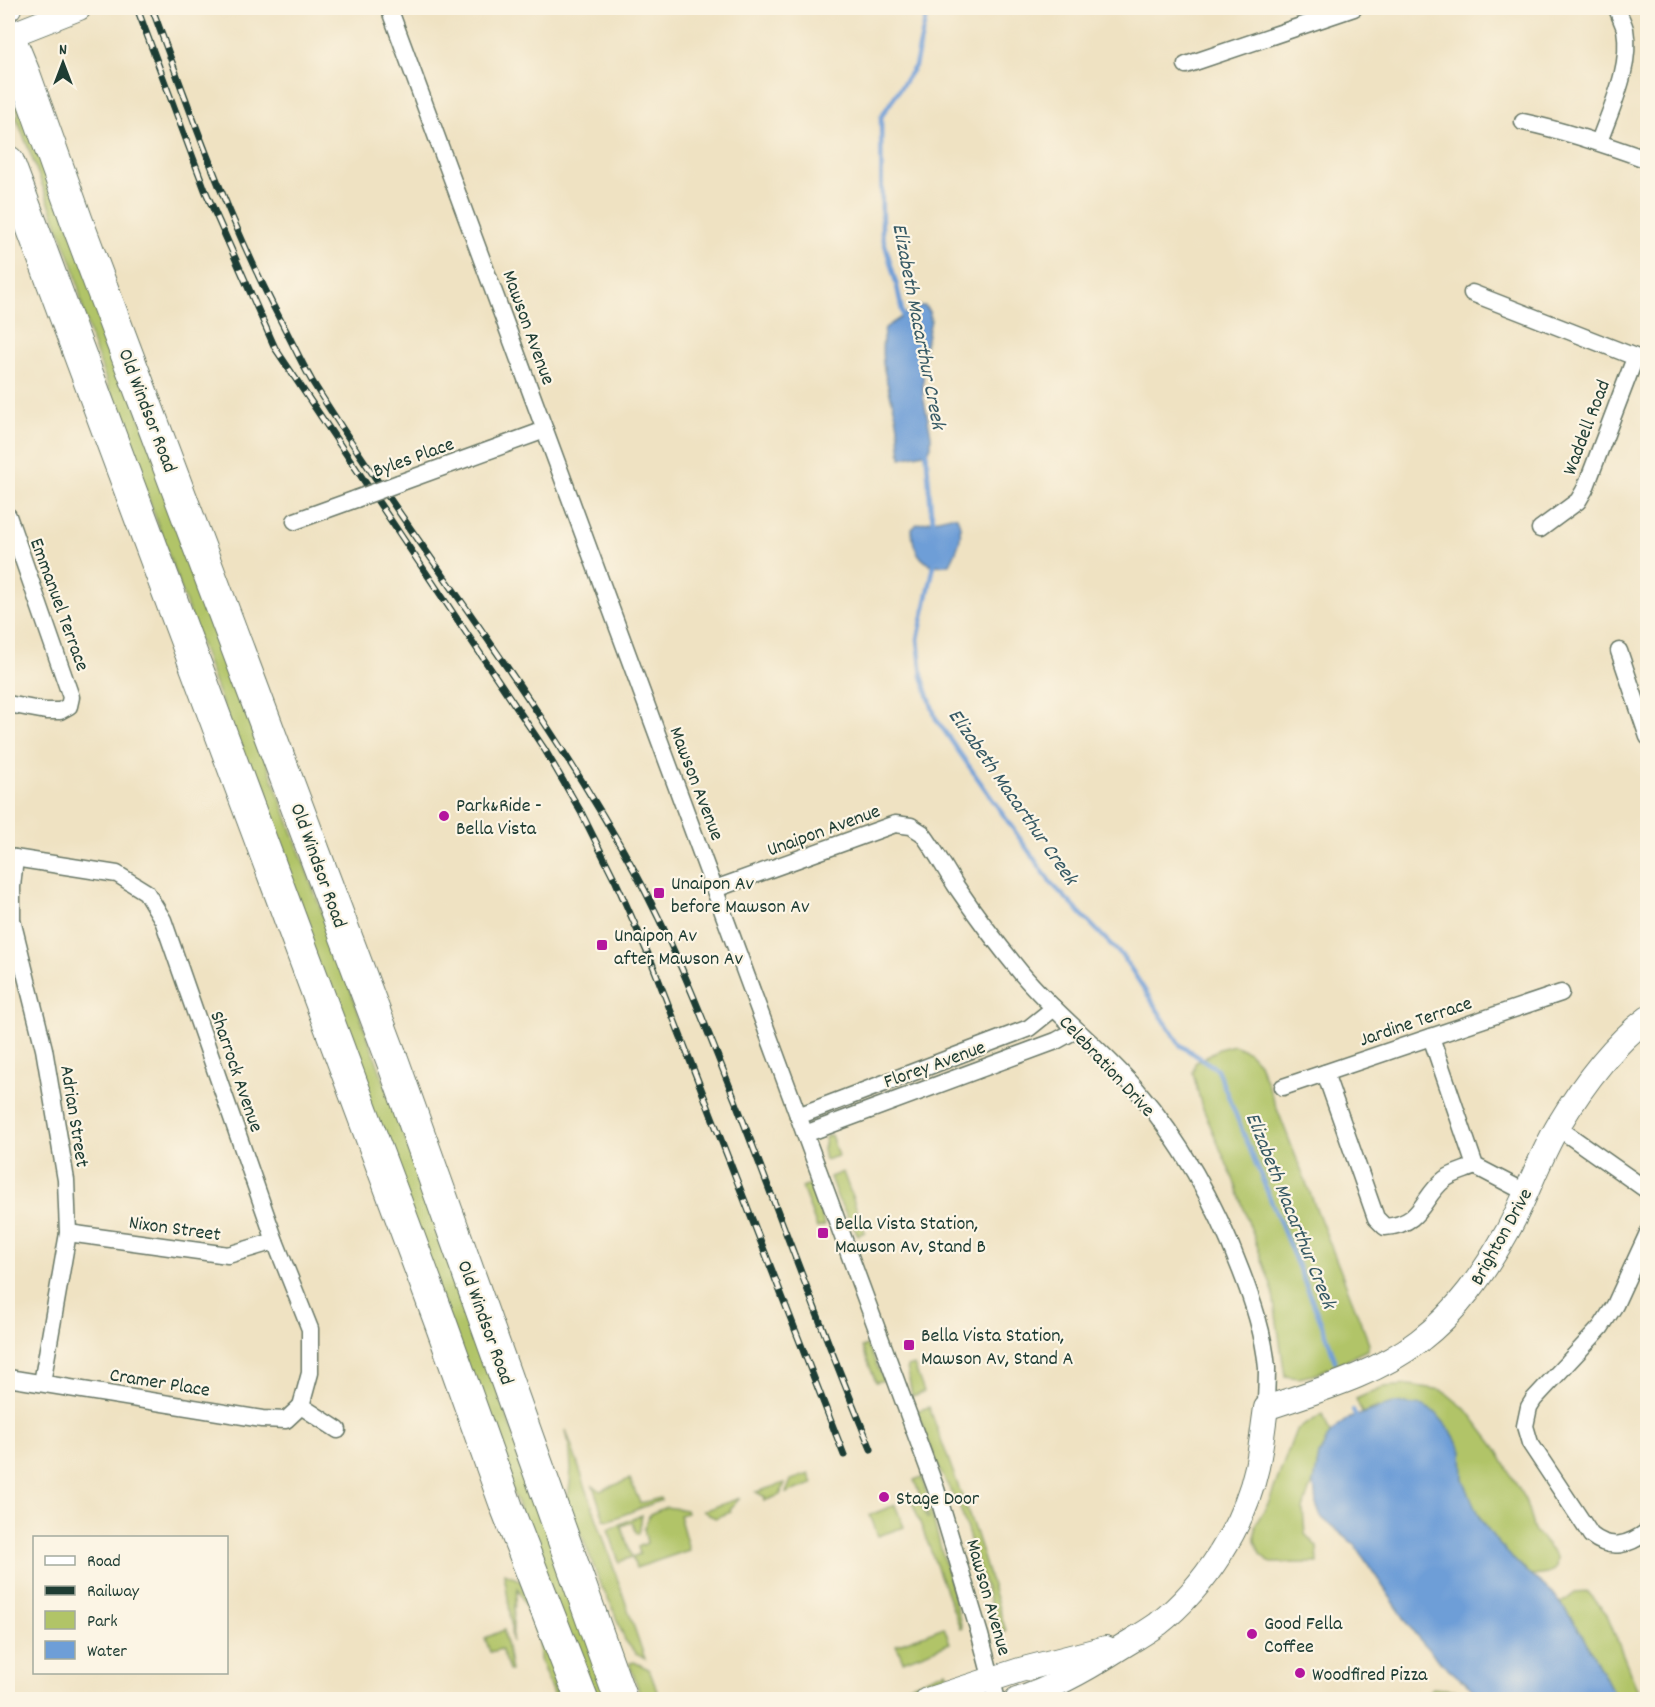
<svg xmlns="http://www.w3.org/2000/svg" width="1655" height="1707" viewBox="0 0 1655 1707" font-family="Dekko,sans-serif">
	<style>
		.green { fill: #b1c467; stroke: #68804e; stroke-width: 1.5 }
		.water { fill: #6e9ed7; stroke: #466e86; stroke-width: 1.5 }
		.lines { fill: none; stroke-linecap: round; stroke-linejoin: round }
		.stream { stroke: #6e9ed7; stroke-width: 4.5 }
		.street-casing { stroke: #687766; stroke-width: 19 }
		.secondary-casing { stroke: #687766; stroke-width: 26 }
		.highway-casing { stroke: #687766; stroke-width: 34 }
		.street { stroke: #fff; stroke-width: 16 }
		.secondary { stroke: #fff; stroke-width: 24 }
		.highway { stroke: #fff; stroke-width: 32 }
		.rail-casing { stroke: #1f3d34; stroke-width: 7 }
		.rail { stroke: #fcf5e5; stroke-width: 4.5; stroke-dasharray: 14; stroke-linecap: butt }
		.street-bridge-casing { stroke: #687766; stroke-width: 19; stroke-linecap: butt }
		.street-bridge { stroke: #fff; stroke-width: 16 }
		.poi-dot { fill: #b5179e; stroke: #fcf5e5; stroke-width: 2 }
		.labels { text-anchor: middle; stroke-width: 4.5; stroke-linejoin: round; paint-order: stroke }
		.street-label { font-size: 20px; fill: #1f3d34; stroke: #fcf5e5 }
		.poi-label { font-size: 20px; fill: #1f3d34; stroke: #fcf5e5; text-anchor: start }
		.water-label { font-size: 21px; font-style: italic; fill: #375a65; stroke: #fcf5e5 }
	</style>
	<rect width="100%" height="100%" fill="#fcf5e5"/>
	<filter id="ink" filterUnits="userSpaceOnUse"><feTurbulence type="fractalNoise" baseFrequency=".0167" numOctaves="2"/><feDisplacementMap in="SourceGraphic" scale="12" xChannelSelector="R" yChannelSelector="G"/><feConvolveMatrix kernelMatrix="1 2 1 2 8 2 1 2 1" color-interpolation-filters="sRGB"/></filter>
	<filter id="wash" filterUnits="userSpaceOnUse"><feTurbulence type="fractalNoise" baseFrequency=".008" numOctaves="4" result="noise"/><feDisplacementMap in="SourceGraphic" scale="24" xChannelSelector="R" yChannelSelector="G"/><feGaussianBlur stdDeviation="1.35" result="paint"/><feColorMatrix in="noise" values="0 0 0 0 0 0 0 0 0 0 0 0 0 0 0 0 0 1.4 0 .05"/><feComposite in="paint" operator="in"/></filter>
	<g filter="url(#wash)">
		<rect width="100%" height="100%" fill="#efe2c2"/>
		<g class="green">
			<path d="M 8,79 L 14,83 L 22,96 L 611,1699 L 590,1699 L 292,899 L 92,341 L 84,314 L 75,271 L 16,116 L 19,114 L 8,88 Z"/>
			<path d="M 1234,1045 L 1249,1052 L 1259,1063 L 1369,1343 L 1367,1350 L 1316,1374 L 1299,1378 L 1285,1376 L 1272,1288 L 1234,1181 L 1201,1104 L 1193,1073 L 1195,1063 L 1219,1049 Z"/>
			<path d="M 831,1135 L 838,1156 L 825,1160 L 823,1149 L 826,1136 Z"/>
			<path d="M 843,1172 L 865,1232 L 858,1235 L 838,1199 L 830,1177 Z"/>
			<path d="M 813,1183 L 819,1202 L 824,1226 L 817,1228 L 802,1187 Z"/>
			<path d="M 867,1345 L 884,1380 L 876,1382 L 862,1347 Z"/>
			<path d="M 914,1365 L 924,1392 L 912,1396 L 907,1367 Z"/>
			<path d="M 1409,1385 L 1442,1390 L 1467,1410 L 1496,1448 L 1525,1500 L 1534,1530 L 1557,1557 L 1556,1568 L 1548,1574 L 1533,1576 C 1502,1552 1474,1518 1463,1479 C 1461,1471 1464,1460 1461,1452 C 1460,1445 1454,1437 1451,1431 L 1378,1407 L 1362,1413 L 1356,1399 L 1383,1387 Z"/>
			<path d="M 929,1407 L 976,1534 L 1006,1631 L 1000,1633 L 960,1508 L 940,1471 L 917,1411 Z"/>
			<path d="M 1323,1414 L 1330,1434 L 1319,1455 L 1314,1483 L 1309,1490 L 1303,1509 L 1305,1534 L 1317,1547 L 1318,1563 L 1271,1563 L 1260,1554 L 1255,1541 L 1255,1525 L 1269,1502 L 1296,1430 Z"/>
			<path d="M 566,1430 L 645,1659 L 636,1654 L 625,1640 L 611,1604 L 601,1586 L 583,1539 L 564,1498 L 568,1496 C 573,1474 571,1452 566,1430 Z"/>
			<path d="M 809,1474 L 813,1484 L 786,1493 L 791,1480 Z"/>
			<path d="M 922,1477 L 962,1628 L 960,1628 L 911,1499 L 918,1496 L 927,1518 L 929,1518 L 914,1480 Z"/>
			<path d="M 630,1479 L 640,1503 L 660,1498 L 661,1500 L 610,1520 L 604,1519 L 593,1486 L 600,1491 Z"/>
			<path d="M 785,1483 L 780,1495 L 764,1501 L 765,1497 L 756,1492 Z"/>
			<path d="M 740,1498 L 730,1509 L 731,1512 L 715,1518 L 703,1511 Z"/>
			<path d="M 895,1505 L 904,1527 L 878,1536 L 870,1515 Z"/>
			<path d="M 666,1507 L 686,1510 L 687,1513 L 679,1515 L 689,1550 L 636,1568 L 632,1557 L 619,1562 L 608,1529 L 642,1515 L 639,1534 L 637,1534 L 632,1522 L 621,1526 L 632,1557 L 640,1554 L 638,1547 L 647,1543 L 644,1528 L 650,1514 Z"/>
			<path d="M 504,1573 L 512,1576 L 521,1582 L 569,1699 L 555,1699 L 540,1660 L 539,1640 L 518,1588 L 514,1611 L 512,1642 L 510,1612 Z"/>
			<path d="M 1588,1592 L 1606,1613 L 1641,1699 L 1610,1699 L 1613,1693 L 1583,1635 L 1561,1604 L 1575,1593 Z"/>
			<path d="M 944,1627 L 950,1643 L 903,1661 L 896,1645 Z"/>
			<path d="M 504,1630 L 511,1671 L 509,1671 L 501,1649 L 490,1652 L 485,1638 Z"/>
			<path d="M 634,1662 L 649,1669 L 660,1699 L 642,1699 L 630,1666 L 630,1663 Z"/>
			<path d="M 946,1671 L 951,1682 L 917,1694 L 906,1687 Z"/>
			<path d="M 1432,1688 L 1455,1690 L 1473,1699 L 1422,1699 Z"/>
		</g>
		<g class="water">
			<path d="M 918,306 L 925,306 L 929,311 L 931,320 L 925,348 L 923,382 L 923,396 L 931,435 L 931,446 L 928,452 L 901,458 C 900,444 899,429 896,415 C 888,384 877,360 885,328 Z"/>
			<path d="M 951,516 L 957,517 C 965,533 958,549 950,564 C 925,571 912,553 912,529 L 917,524 Z"/>
			<path d="M 1395,1403 L 1424,1406 L 1436,1413 L 1451,1431 L 1462,1451 L 1463,1479 L 1479,1517 L 1497,1542 L 1523,1569 L 1553,1593 L 1583,1635 L 1613,1693 L 1610,1699 L 1484,1699 L 1436,1658 L 1415,1634 L 1355,1545 L 1321,1517 L 1316,1504 L 1314,1483 L 1319,1455 L 1330,1434 L 1347,1419 Z"/>
		</g>
		<g class="lines">
			<g class="stream">
				<path d="M 904,321 L 897,286 L 882,234 L 881,117 L 915,66 L 928,8"/>
				<path d="M 926,448 L 931,511 L 935,526"/>
				<path d="M 935,561 L 918,639 L 922,676 L 936,719 L 1051,883 L 1124,958 L 1180,1045 L 1217,1069 L 1329,1342 L 1335,1361"/>
				<path d="M 1353,1411 L 1358,1421"/>
			</g>
		</g>
	</g>
	<g filter="url(#ink)">
		<g class="lines">
			<defs>
				<g id="street">
					<path d="M 389,8 L 936,1489 L 980,1635 L 997,1700"/>
					<path d="M 1186,65 L 1354,8"/>
					<path d="M 1523,122 C 1566,131 1607,145 1648,160"/>
					<path d="M 1599,142 C 1611,108 1632,67 1625,29 C 1623,22 1619,15 1617,8"/>
					<path d="M 1472,293 L 1648,362"/>
					<path d="M 399,483 L 545,430"/>
					<path d="M 8,516 L 71,697 L 69,706 L 60,711 L 46,711 L 8,704"/>
					<path d="M 295,521 L 356,499"/>
					<path d="M 1540,529 L 1578,501 L 1585,489 L 1635,358"/>
					<path d="M 1619,651 L 1648,737"/>
					<path d="M 8,857 L 117,874 L 146,892 L 163,920 L 275,1241 L 310,1329 L 310,1373 L 301,1406"/>
					<path d="M 15,858 L 12,887 L 12,920 L 44,1049 L 66,1180 L 68,1233 L 42,1383"/>
					<path d="M 715,889 L 895,824 L 911,826 L 922,833 C 935,850 945,869 956,886 C 977,917 999,946 1022,974 C 1057,1016 1102,1049 1137,1090 C 1183,1144 1216,1205 1241,1271 C 1253,1302 1264,1334 1267,1368 C 1267,1381 1266,1395 1266,1408"/>
					<path d="M 1431,1037 L 1475,1166 L 1525,1192"/>
					<path d="M 1325,1073 L 1376,1218 L 1385,1227 C 1424,1224 1421,1197 1445,1179 C 1453,1173 1466,1170 1475,1166"/>
					<path d="M 1283,1087 L 1561,993"/>
					<path d="M 798,1116 L 1029,1028 L 1054,1008"/>
					<path d="M 1557,1127 L 1648,1191"/>
					<path d="M 805,1134 L 1056,1041 L 1076,1030"/>
					<path d="M 68,1233 L 228,1255 L 275,1241"/>
					<path d="M 1648,1233 L 1615,1305 L 1601,1327 L 1534,1399 L 1529,1407 L 1525,1426 L 1530,1443 L 1591,1535 C 1611,1551 1629,1545 1648,1531"/>
					<path d="M 8,1378 L 262,1419 L 286,1420 L 301,1406"/>
					<path d="M 301,1406 L 338,1430"/>
				</g>
				<g id="secondary">
					<path d="M 8,8 L 9,8"/>
					<path d="M 8,36 L 79,8"/>
					<path d="M 927,1700 L 1020,1670 L 1106,1648"/>
					<path d="M 1017,1700 C 1053,1688 1084,1671 1115,1651 C 1129,1642 1144,1634 1158,1624 C 1205,1587 1244,1526 1257,1467 C 1261,1448 1263,1428 1266,1408 C 1319,1390 1375,1375 1419,1341 C 1457,1312 1484,1273 1507,1232 C 1526,1198 1538,1160 1558,1126 C 1582,1086 1611,1046 1648,1018"/>
				</g>
				<g id="highway">
					<path d="M 8,35 L 24,74 L 77,222 L 393,1062 L 621,1700"/>
					<path d="M 8,162 L 440,1321 L 507,1508 L 582,1700"/>
				</g>
			</defs>
			<use href="#street" class="street-casing"/>
			<use href="#secondary" class="secondary-casing"/>
			<use href="#highway" class="highway-casing"/>
			<use href="#street" class="street"/>
			<use href="#secondary" class="secondary"/>
			<use href="#highway" class="highway"/>
			<defs>
				<g id="rail">
					<path d="M 137,8 L 205,190 L 275,348 L 545,750 L 581,812 L 616,882 L 652,963 L 844,1455"/>
					<path d="M 152,8 C 192,116 228,220 282,323 C 292,342 301,362 312,381 C 415,546 540,698 634,870 C 674,943 704,1022 735,1100 C 780,1216 823,1334 871,1449"/>
				</g>
			</defs>
			<use href="#rail" class="rail-casing"/>
			<use href="#rail" class="rail"/>
			<defs>
				<path id="street-bridge" d="M 356,499 L 399,483"/>
			</defs>
			<use href="#street-bridge" class="street-bridge-casing"/>
			<use href="#street-bridge" class="street-bridge"/>
		</g>
	</g>
	<g class="poi-dot">
		<circle cx="444" cy="816" r="6"/>
		<rect x="653" y="887" width="12" height="12" rx="3"/>
		<rect x="596" y="939" width="12" height="12" rx="3"/>
		<rect x="817" y="1227" width="12" height="12" rx="3"/>
		<rect x="903" y="1339" width="12" height="12" rx="3"/>
		<circle cx="884" cy="1497" r="6"/>
		<circle cx="1252" cy="1634" r="6"/>
		<circle cx="1300" cy="1673" r="6"/>
	</g>
	<g class="labels">
		<g class="street-label">
			<text transform="translate(530 327) rotate(70)" y="7">Mawson Avenue</text>
			<text transform="translate(149 410) rotate(69)" y="7">Old Windsor Road</text>
			<text transform="translate(1585 427) rotate(-69)" y="7">Waddell Road</text>
			<text transform="translate(413 456) rotate(-20)" y="7">Byles Place</text>
			<text transform="translate(61 604) rotate(70)" y="7">Emmanuel Terrace</text>
			<text transform="translate(698 783) rotate(69)" y="7">Mawson Avenue</text>
			<text transform="translate(823 829) rotate(-20)" y="7">Unaipon Avenue</text>
			<text transform="translate(320 865) rotate(70)" y="7">Old Windsor Road</text>
			<text transform="translate(1415 1020) rotate(-19)" y="7">Jardine Terrace</text>
			<text transform="translate(934 1063) rotate(-20)" y="7">Florey Avenue</text>
			<text transform="translate(1108 1065) rotate(47)" y="7">Celebration Drive</text>
			<text transform="translate(238 1071) rotate(71)" y="7">Sharrock Avenue</text>
			<text transform="translate(76 1116) rotate(81)" y="7">Adrian Street</text>
			<text transform="translate(175 1227) rotate(8)" y="7">Nixon Street</text>
			<text transform="translate(1500 1236) rotate(-61)" y="7">Brighton Drive</text>
			<text transform="translate(487 1322) rotate(70)" y="7">Old Windsor Road</text>
			<text transform="translate(160 1381) rotate(9)" y="7">Cramer Place</text>
			<text transform="translate(990 1597) rotate(74)" y="7">Mawson Avenue</text>
		</g>
		<g class="poi-label">
			<text x="456" y="811">Park&amp;Ride -<tspan x="456" dy="23">Bella Vista</tspan></text>
			<text x="671" y="889">Unaipon Av<tspan x="671" dy="23">before Mawson Av</tspan></text>
			<text x="614" y="941">Unaipon Av<tspan x="614" dy="23">after Mawson Av</tspan></text>
			<text x="835" y="1229">Bella Vista Station,<tspan x="835" dy="23">Mawson Av, Stand B</tspan></text>
			<text x="921" y="1341">Bella Vista Station,<tspan x="921" dy="23">Mawson Av, Stand A</tspan></text>
			<text x="896" y="1504">Stage Door</text>
			<text x="1264" y="1629">Good Fella<tspan x="1264" dy="23">Coffee</tspan></text>
			<text x="1312" y="1680">Woodfired Pizza</text>
		</g>
		<g class="water-label">
			<text transform="translate(920 326) rotate(79)" y="7">Elizabeth Macarthur Creek</text>
			<text transform="translate(1014 796) rotate(55)" y="7">Elizabeth Macarthur Creek</text>
			<text transform="translate(1292 1210) rotate(68)" y="7">Elizabeth Macarthur Creek</text>
		</g>
	</g>
	<rect width="1655" height="1707" fill="none" stroke="#fcf5e5" stroke-width="30"/>
	<rect x="33" y="1536" width="195" height="138" fill="#fcf5e5" stroke="#a4ab9e" stroke-width="1.5"/>
	<rect x="45" y="1556" width="30" height="9" fill="#ffffff" stroke="#a4ab9e" stroke-width="1.5"/>
	<text x="87" y="1566" font-size="18" fill="#1f3d34">Road</text>
	<rect x="45" y="1586" width="30" height="9" fill="#1f3d34" stroke="#a4ab9e" stroke-width="1.5"/>
	<text x="87" y="1596" font-size="18" fill="#1f3d34">Railway</text>
	<rect x="45" y="1611" width="30" height="18" fill="#b1c467" stroke="#a4ab9e" stroke-width="1.5"/>
	<text x="87" y="1626" font-size="18" fill="#1f3d34">Park</text>
	<rect x="45" y="1641" width="30" height="18" fill="#6e9ed7" stroke="#a4ab9e" stroke-width="1.5"/>
	<text x="87" y="1656" font-size="18" fill="#1f3d34">Water</text>
	<g transform="translate(63 63)" stroke="#fcf5e5" stroke-width="4.5" paint-order="stroke">
	<path d="M0-4.5L10 22L0 15L-10 22Z" fill="#1f3d34"/>
	<text y="-9" font-size="16" font-weight="bold" text-anchor="middle" fill="#1f3d34">N</text>
	</g>
</svg>
